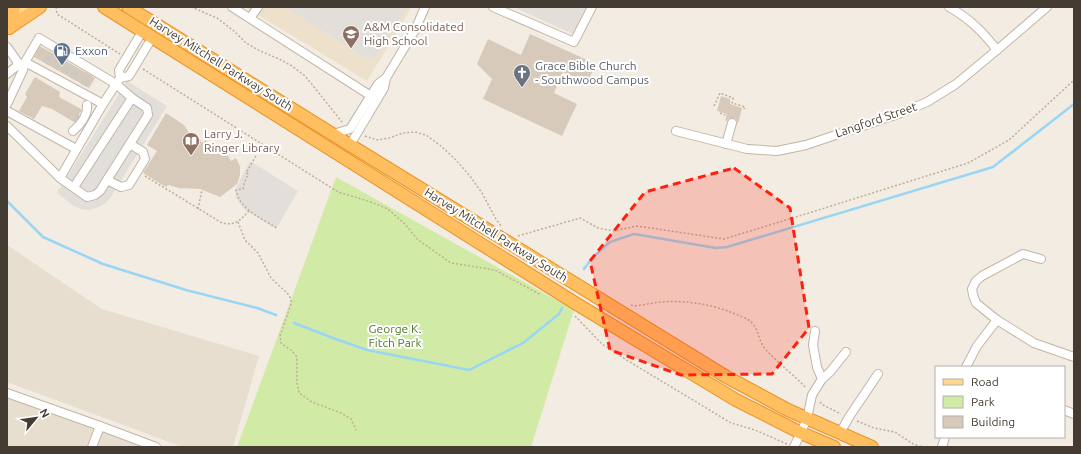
<svg xmlns="http://www.w3.org/2000/svg" width="1081" height="454" viewBox="0 0 1081 454" font-family="Ubuntu,sans-serif">
	<style>
		.residential { fill: #e7ded0 }
		.education { fill: #ede1cb }
		.green { fill: #d1eba7 }
		.parking { fill: #e2dfdb }
		.lines { fill: none; stroke-linecap: round; stroke-linejoin: round }
		.stream { stroke: #99d6f5; stroke-width: 2.5 }
		.building { fill: #d8caba }
		.minor-tunnel { stroke: #d0c9bf; stroke-width: 8; stroke-dasharray: 8 4; stroke-linecap: butt }
		.minor-casing { stroke: #c1b6a7; stroke-width: 10 }
		.major-casing { stroke: #ecb557; stroke-width: 12 }
		.highway-casing { stroke: #e99326; stroke-width: 14 }
		.path { stroke: #c1ae94; stroke-width: 1.5; stroke-dasharray: 2 2; stroke-linecap: butt }
		.minor { stroke: #fff; stroke-width: 8 }
		.major { stroke: #ffd78f; stroke-width: 10 }
		.highway { stroke: #ffbf61; stroke-width: 12 }
		.marked { fill: #ff200d; fill-opacity: 0.2; stroke: #ff200d; stroke-width: 3; stroke-dasharray: 8 5; stroke-linejoin: round }
		.labels { text-anchor: middle; stroke-width: 4; stroke-linejoin: round; paint-order: stroke }
		.education-label { font-size: 12px; fill: #785e54; stroke: #fff; text-anchor: start }
		.service-label { font-size: 12px; fill: #4e5e75; stroke: #fff; text-anchor: start }
		.street-label { font-size: 12px; fill: #443c32; stroke: #fff }
		.worship-label { font-size: 12px; fill: #5b616d; stroke: #fff; text-anchor: start }
		.park-label { font-size: 12px; fill: #497a22; stroke: #fff }
	</style>
	<rect width="100%" height="100%" fill="#f3ece2"/>
	<g class="residential">
		<path d="M 7,245 L 102,309 L 259,356 L 233,447 L 183,447 L 7,382 Z"/>
		<path d="M 7,391 L 154,447 L 7,447 Z"/>
	</g>
	<path class="education" d="M 245,7 L 411,7 L 406,17 L 367,81 Z"/>
	<path class="green" d="M 336,177 L 574,310 L 531,447 L 237,447 Z"/>
	<g class="parking">
		<path d="M 285,7 L 407,7 L 374,59 L 368,56 L 366,58 Z"/>
		<path d="M 513,7 L 586,7 L 573,34 Z"/>
		<path d="M 127,81 L 167,106 L 111,197 L 106,203 L 99,207 L 89,210 L 81,209 L 74,206 L 57,193 Z"/>
		<path d="M 250,161 L 298,191 L 276,229 L 244,209 L 236,198 L 235,190 Z"/>
	</g>
	<g class="lines">
		<g class="stream">
			<path d="M 7,201 L 43,237 L 103,264 L 186,290 L 257,308 L 276,315"/>
			<path d="M 584,269 L 592,258 L 610,242 L 634,234 L 716,248 L 727,247 L 993,167 L 1074,104"/>
			<path d="M 294,323 L 333,338 L 367,350 L 469,370 L 523,343 L 559,314 L 562,308"/>
		</g>
	</g>
	<g class="building">
		<path d="M 530,34 L 596,64 L 587,83 L 563,72 L 554,93 L 577,104 L 562,136 L 483,99 L 492,79 L 477,64 L 488,39 L 521,55 Z"/>
		<path d="M 40,46 L 95,78 L 89,88 L 34,57 Z"/>
		<path d="M 35,77 L 60,92 L 59,97 L 81,109 L 78,117 L 74,122 L 52,109 L 42,106 L 34,119 L 19,111 L 27,97 L 25,94 Z"/>
		<path d="M 721,96 L 730,99 L 730,104 L 742,108 L 738,124 L 736,119 L 733,118 L 728,119 L 727,121 L 725,121 L 727,114 L 717,111 Z"/>
		<path d="M 166,113 L 184,125 L 191,136 L 196,133 L 202,143 L 206,140 L 211,149 L 216,146 L 221,155 L 226,152 L 231,161 L 236,158 L 240,166 L 240,175 L 237,184 L 220,197 L 200,189 L 179,188 L 168,185 L 166,187 L 143,173 L 157,151 L 147,145 Z"/>
	</g>
	<g class="lines">
		<g class="minor-tunnel">
			<path d="M 45,63 L 52,53"/>
			<path d="M 55,68 L 61,58"/>
			<path d="M 64,73 L 70,64"/>
			<path d="M 73,79 L 79,69"/>
			<path d="M 83,85 L 89,74"/>
			<path d="M 76,123 L 83,111"/>
		</g>
		<defs>
			<g id="minor">
				<path d="M 232,7 L 371,96"/>
				<path d="M 493,7 L 574,42 L 592,7"/>
				<path d="M 949,7 C 970,19 982,31 997,50"/>
				<path d="M 250,18 L 258,7"/>
				<path d="M 7,47 L 17,61 L 17,66 L 7,74"/>
				<path d="M 120,78 L 119,70 L 142,32"/>
				<path d="M 7,104 L 23,70 L 25,62"/>
				<path d="M 7,111 L 76,149"/>
				<path d="M 7,126 L 60,178 L 103,104 L 120,78 L 129,76 L 152,38"/>
				<path d="M 73,131 C 80,125 88,115 87,105"/>
				<path d="M 676,131 L 747,149 L 777,151 L 806,145 L 901,113 L 927,102 L 956,84 L 997,50 L 1047,7"/>
				<path d="M 333,134 L 350,129 L 378,84 L 386,78"/>
				<path d="M 726,144 L 732,123"/>
				<path d="M 350,145 L 384,88 L 386,78 L 415,30 L 425,7"/>
				<path d="M 60,178 L 87,197 L 95,195 L 100,191 L 148,115 L 147,108 L 132,98 L 116,84 L 39,38 L 25,62 L 103,104"/>
				<path d="M 107,180 L 121,187 L 129,185 L 145,159 L 143,152 L 130,144"/>
				<path d="M 74,187 L 132,98"/>
				<path d="M 1041,259 L 1023,254 L 982,276 L 976,281 L 972,289 L 973,295 L 976,303 L 997,320 L 1034,343 L 1074,357"/>
				<path d="M 815,331 L 813,345 L 817,367 L 822,379"/>
				<path d="M 966,367 L 977,346 L 997,320"/>
				<path d="M 7,393 L 100,426 L 156,447"/>
				<path d="M 1064,410 L 1074,414"/>
				<path d="M 840,433 L 849,417 L 878,374"/>
				<path d="M 92,447 L 100,426"/>
				<path d="M 794,447 L 807,419 L 812,395 L 822,379 L 830,372 L 846,352"/>
				<path d="M 942,447 L 945,437"/>
			</g>
			<path id="major" d="M 12,25 L 24,7"/>
			<g id="highway">
				<path d="M 104,7 L 575,303 L 736,400 L 801,433 L 834,447"/>
				<path d="M 128,7 L 350,145 L 725,376 L 788,410 L 872,447"/>
				<path d="M 9,28 L 40,7"/>
				<path d="M 9,28 L 14,7"/>
			</g>
		</defs>
		<use href="#minor" class="minor-casing"/>
		<use href="#major" class="major-casing"/>
		<use href="#highway" class="highway-casing"/>
		<g class="path">
			<path d="M 56,7 L 57,14 L 120,54"/>
			<path d="M 191,7 L 217,18 L 234,31 L 246,43 L 260,51 L 279,59 L 292,66 L 305,76 L 310,82 L 342,122"/>
			<path d="M 143,69 L 338,192 L 371,202 L 388,209 L 406,225 L 417,239 L 451,263 L 495,270 L 541,295"/>
			<path d="M 714,106 L 720,93 L 733,98 L 732,103 L 745,107 L 744,109"/>
			<path d="M 720,113 L 725,115"/>
			<path d="M 365,136 L 377,140 L 389,138 L 403,133 L 415,132 L 426,135 L 441,146 L 455,159 L 470,176 L 482,193 L 496,219 L 501,226"/>
			<path d="M 256,156 L 246,173 L 248,174 L 244,184 L 243,189 L 236,190 C 240,210 261,218 277,228"/>
			<path d="M 145,176 L 222,223 C 236,226 240,220 249,211"/>
			<path d="M 198,209 L 202,190"/>
			<path d="M 238,222 L 245,240 L 258,253 L 271,278 L 288,294 L 291,299 L 291,304 L 280,336 L 281,343 L 292,351 L 297,357 L 297,383 L 299,393 L 312,402 L 341,413 L 351,419 L 356,430"/>
			<path d="M 518,236 L 580,218 L 598,228 L 613,231 L 637,226 L 724,239 L 812,212 L 968,163 L 1009,140 L 1074,80"/>
			<path d="M 631,305 L 634,306 C 643,305 652,303 661,302 C 686,300 710,304 733,313 C 739,316 748,318 752,323 C 759,330 758,341 766,350 C 778,363 793,374 806,388"/>
			<path d="M 575,316 L 602,344 L 625,359 L 731,423 L 755,430 L 787,444"/>
			<path d="M 820,402 L 823,405 L 841,414"/>
			<path d="M 857,421 L 874,428 L 895,432 L 913,444 L 923,447"/>
		</g>
		<use href="#minor" class="minor"/>
		<use href="#major" class="major"/>
		<use href="#highway" class="highway"/>
	</g>
	<path class="marked" d="M 734,168 L 790,208 L 809,328 L 772,374 L 681,375 L 610,350 L 590,261 L 645,192 Z"/>
	<defs>
		<symbol id="school-pin" viewBox="-11 -11 22 30"><path d="M0 17L-7.5 6A9.5 9.5 0 1 1 7.5 6Z" fill="#8d6e63" stroke="#fff"/><path d="M0-5L7-2L0 1L-7-2ZM-4 1L0 2.5L4 1V4Q0 6-4 4Z" fill="#fff"/></symbol>
		<symbol id="fuel-pin" viewBox="-11 -11 22 30"><path d="M0 17L-7.5 6A9.5 9.5 0 1 1 7.5 6Z" fill="#5c6f8a" stroke="#fff"/><path d="M-5.5-6h7V0h2V4h1.3V-2.5L3-4.5l.8-.8L6-3V5H2.5V1h-1V6h-7ZM-4.2-4.7v3.2H.2V-4.7Z" fill="#fff"/></symbol>
		<symbol id="church-pin" viewBox="-11 -11 22 30"><path d="M0 17L-7.5 6A9.5 9.5 0 1 1 7.5 6Z" fill="#6b7280" stroke="#fff"/><path d="M-1.2-6h2.4v3.5h3.3v2.4h-3.3V6h-2.4V-.1h-3.3v-2.4h3.3Z" fill="#fff"/></symbol>
		<symbol id="library-pin" viewBox="-11 -11 22 30"><path d="M0 17L-7.5 6A9.5 9.5 0 1 1 7.5 6Z" fill="#8d6e63" stroke="#fff"/><path d="M-6-4Q-3-5.5-.7-3.5V5Q-3 3-6 4ZM6-4Q3-5.5 .7-3.5V5Q3 3 6 4Z" fill="#fff"/></symbol>
	</defs>
	<g fill-rule="evenodd">
		<use href="#school-pin" x="341" y="24" width="20" height="27"/>
		<use href="#fuel-pin" x="52" y="41" width="20" height="27"/>
		<use href="#church-pin" x="512" y="63" width="20" height="27"/>
		<use href="#library-pin" x="181" y="131" width="20" height="27"/>
	</g>
	<g class="labels">
		<g class="education-label">
			<text x="364" y="31">A&amp;M Consolidated<tspan x="364" dy="14">High School</tspan></text>
			<text x="204" y="138">Larry J.<tspan x="204" dy="14">Ringer Library</tspan></text>
		</g>
		<g class="service-label">
			<text x="75" y="55">Exxon</text>
		</g>
		<g class="street-label">
			<text transform="translate(221 64) rotate(32)" y="4">Harvey Mitchell Parkway South</text>
			<text transform="translate(876 120) rotate(-19)" y="4">Langford Street</text>
			<text transform="translate(496 235) rotate(32)" y="4">Harvey Mitchell Parkway South</text>
		</g>
		<g class="worship-label">
			<text x="535" y="70">Grace Bible Church<tspan x="535" dy="14">- Southwood Campus</tspan></text>
		</g>
		<g class="park-label">
			<text x="395" y="333">George K.<tspan x="395" dy="14">Fitch Park</tspan></text>
		</g>
	</g>
	<rect width="1081" height="454" fill="none" stroke="#443c32" stroke-width="16"/>
	<rect x="935" y="366" width="130" height="72" fill="#ffffff" stroke="#b4b1ad"/>
	<rect x="943" y="379" width="20" height="6" fill="#ffd78f" stroke="#b4b1ad"/>
	<text x="971" y="386" font-size="12" fill="#443c32">Road</text>
	<rect x="943" y="396" width="20" height="12" fill="#d1eba7" stroke="#b4b1ad"/>
	<text x="971" y="406" font-size="12" fill="#443c32">Park</text>
	<rect x="943" y="416" width="20" height="12" fill="#d8caba" stroke="#b4b1ad"/>
	<text x="971" y="426" font-size="12" fill="#443c32">Building</text>
	<g transform="translate(36 418) rotate(61)" stroke="#ffffff" stroke-width="3" paint-order="stroke">
	<path d="M0-3L7 15L0 10L-7 15Z" fill="#443c32"/>
	<text y="-6" font-size="11" font-weight="bold" text-anchor="middle" fill="#443c32">N</text>
	</g>
</svg>
